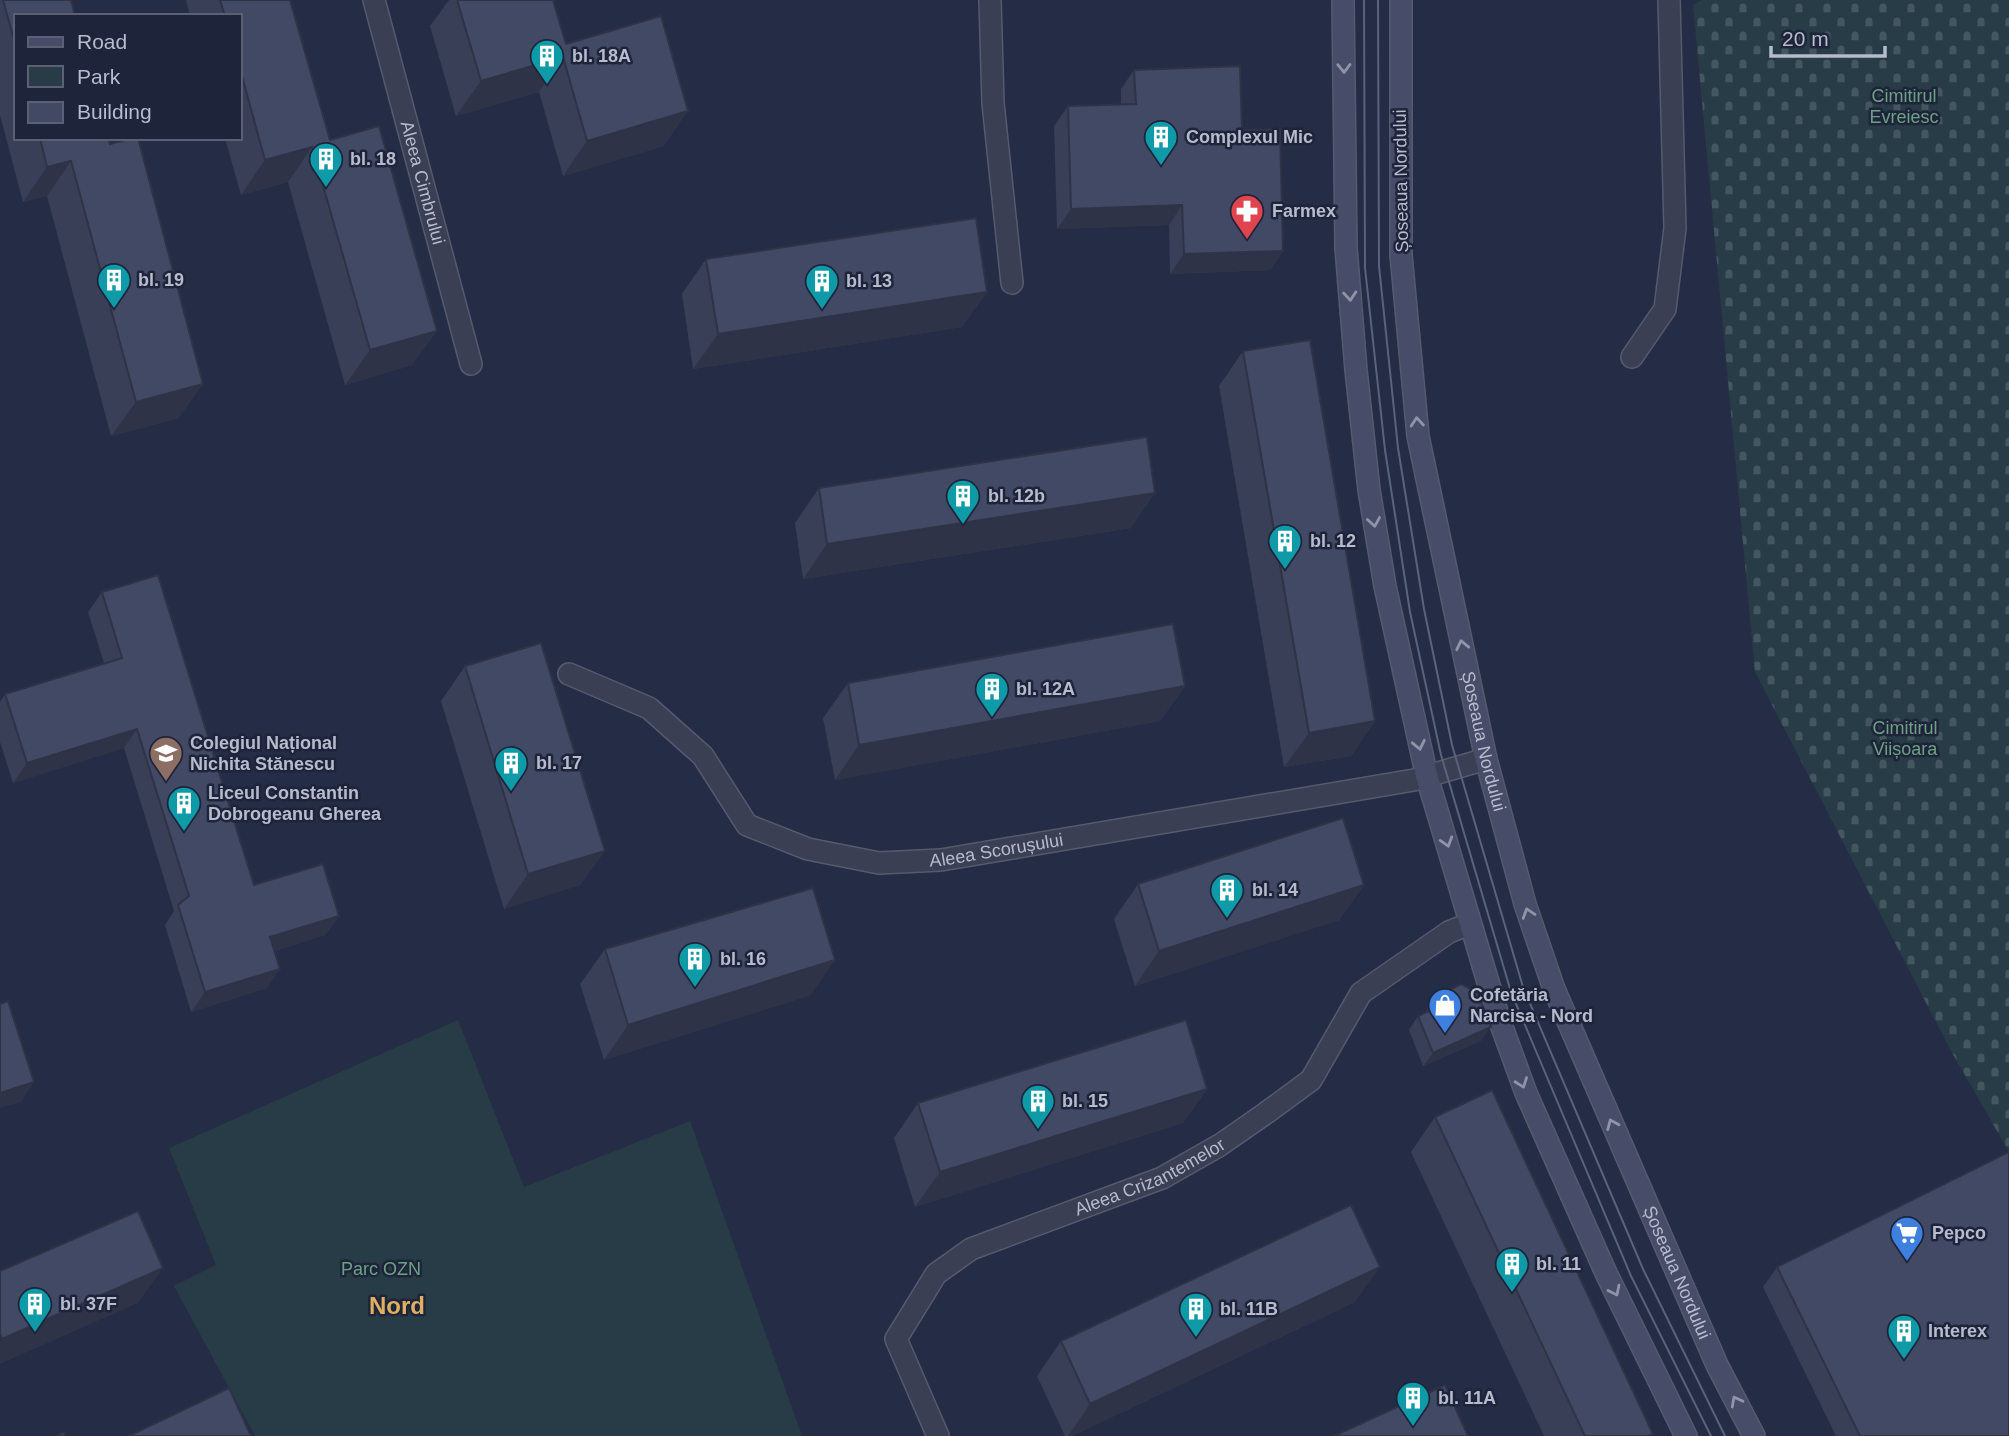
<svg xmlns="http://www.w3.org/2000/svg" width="2009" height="1436" viewBox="0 0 2009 1436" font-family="Helvetica,sans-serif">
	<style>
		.green { fill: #273c46 }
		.cemetery { fill: url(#cemetery-stones) }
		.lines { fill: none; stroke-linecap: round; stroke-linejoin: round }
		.street-casing { stroke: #555a6f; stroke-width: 24 }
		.secondary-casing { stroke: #555a6f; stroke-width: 24 }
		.street { stroke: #3a3f54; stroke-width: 21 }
		.secondary { stroke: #474d68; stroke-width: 21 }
		.tram { stroke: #5b627c; stroke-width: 2 }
		.wall { fill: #393f57 }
		.shaded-wall { fill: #2e3347 }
		.building { fill: #424965; stroke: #2e3347; stroke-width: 2 }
		.oneway { stroke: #9094aa }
		.labels { text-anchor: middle; stroke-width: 5; stroke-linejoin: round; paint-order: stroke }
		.poi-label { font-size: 18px; font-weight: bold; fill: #b7bbce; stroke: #1e243a; text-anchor: start }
		.park-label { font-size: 18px; fill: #6ca183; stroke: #1e243a }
		.street-label { font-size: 18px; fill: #b7bbce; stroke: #1e243a }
		.district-label { font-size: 24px; font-weight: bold; fill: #dfb061; stroke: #1e243a }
	</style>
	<defs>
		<pattern id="cemetery-stones" width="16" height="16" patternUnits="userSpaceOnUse" patternTransform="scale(1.75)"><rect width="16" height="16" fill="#273c46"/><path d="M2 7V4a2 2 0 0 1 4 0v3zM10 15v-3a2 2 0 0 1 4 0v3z" fill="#445660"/></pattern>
	</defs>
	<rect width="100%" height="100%" fill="#252c45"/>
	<path class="green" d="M 458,1020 L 524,1187 L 690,1121 L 802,1436 L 255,1436 L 174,1286 L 216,1265 L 169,1148 Z"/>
	<path class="cemetery" d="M 1702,0 L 2009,0 L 2009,1152 L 1950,1049 L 1755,672 L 1693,5 Z"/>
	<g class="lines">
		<defs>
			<g id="street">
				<path id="s1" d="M 374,0 L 471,364"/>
				<path d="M 990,0 L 993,103 L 1012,283"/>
				<path d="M 1632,357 L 1665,309 L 1675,228 L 1669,0"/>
				<path id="s2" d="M 569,674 L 649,708 L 703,756 L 747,825 L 808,849 L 879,863 L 941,860 L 1414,780 L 1486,759"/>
				<path id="s3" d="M 938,1436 L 896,1339 L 936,1274 L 971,1249 L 1162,1178 L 1220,1145 L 1266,1113 L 1311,1080 L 1361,993 L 1449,932 L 1469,924"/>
			</g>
			<g id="secondary">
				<path d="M 1343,0 L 1346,248 L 1356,370 L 1369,490 L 1385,586 L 1427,777 L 1499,1019 L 1526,1093 L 1606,1273 L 1686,1436"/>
				<path id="s4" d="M 1401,0 L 1401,255 L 1418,436 L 1486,759 L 1525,904 L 1554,989 L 1717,1365 L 1754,1436"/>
			</g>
		</defs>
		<use href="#street" class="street-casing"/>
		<use href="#secondary" class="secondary-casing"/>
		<use href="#street" class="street"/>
		<use href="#secondary" class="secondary"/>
		<g class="tram">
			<path d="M 1364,0 L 1365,268 L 1385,450 L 1410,612 L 1441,755 L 1511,992 L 1631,1276 L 1711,1436"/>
			<path d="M 1378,0 L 1379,266 L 1398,448 L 1424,609 L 1452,745 L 1523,987 L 1643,1269 L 1725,1436"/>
		</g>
	</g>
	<g class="wall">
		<path d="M 0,0 L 71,0 L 16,16 L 16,138 L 108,138 L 179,418 L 111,436 L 47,196 L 23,202 L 0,115 Z"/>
		<path d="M 186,0 L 290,0 L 330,140 L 412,365 L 345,385 L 288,182 L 241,195 L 225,138 L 240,138 L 240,16 L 190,16 Z"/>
		<path d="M 449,0 L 553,0 L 566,44 L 664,146 L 563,176 L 539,92 L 456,116 L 430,26 Z"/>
		<path d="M 1134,70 L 1242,130 L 1283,251 L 1270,270 L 1170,274 L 1169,225 L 1057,229 L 1054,126 L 1068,106 L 1121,105 L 1121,89 Z"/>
		<path d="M 706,259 L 987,292 L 962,327 L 693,369 L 682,294 Z"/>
		<path d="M 1243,351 L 1375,721 L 1351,756 L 1284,767 L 1219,386 Z"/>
		<path d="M 819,488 L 1131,528 L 803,579 L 795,523 Z"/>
		<path d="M 102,592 L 254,885 L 339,916 L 325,935 L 275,951 L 267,988 L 191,1012 L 165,925 L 174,911 L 124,748 L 13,783 L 0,742 L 0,702 L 5,694 L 104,663 L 88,612 Z"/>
		<path d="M 465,666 L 605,851 L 580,885 L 504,909 L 441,701 Z"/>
		<path d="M 848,683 L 1185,686 L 1160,721 L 835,780 L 823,718 Z"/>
		<path d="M 1138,884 L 1364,885 L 1339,920 L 1135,986 L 1114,919 Z"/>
		<path d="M 605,949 L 811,995 L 604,1060 L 580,984 Z"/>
		<path d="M 1436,997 L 1481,1041 L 1423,1066 L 1409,1030 L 1418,1016 L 1427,1012 L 1426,1011 Z"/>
		<path d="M 1207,1089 L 1183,1123 L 915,1207 L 894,1138 L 918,1103 Z"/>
		<path d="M 1435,1117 L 1652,1436 L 1544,1436 L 1411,1152 Z"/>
		<path d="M 1777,1267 L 2009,1436 L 1836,1436 L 1763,1287 Z"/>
		<path d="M 1355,1302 L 1072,1436 L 1065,1436 L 1037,1376 L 1061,1341 Z"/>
	</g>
	<g class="shaded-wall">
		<path d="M 563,57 L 539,92 L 456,116 L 481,81 Z"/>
		<path d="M 688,111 L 664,146 L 563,176 L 587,141 Z"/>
		<path d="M 312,147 L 288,182 L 241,195 L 265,160 Z"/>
		<path d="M 71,161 L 47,196 L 23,202 L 47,167 Z"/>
		<path d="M 1182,205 L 1169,225 L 1057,229 L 1071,209 Z"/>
		<path d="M 1283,251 L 1270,270 L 1170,274 L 1184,254 Z"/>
		<path d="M 987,292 L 962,327 L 693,369 L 718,334 Z"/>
		<path d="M 437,331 L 412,365 L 345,385 L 370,350 Z"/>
		<path d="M 203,384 L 179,418 L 111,436 L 136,402 Z"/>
		<path d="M 1155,493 L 1131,528 L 803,579 L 827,544 Z"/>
		<path d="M 1185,686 L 1160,721 L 835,780 L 859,745 Z"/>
		<path d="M 1375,721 L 1351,756 L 1284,767 L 1309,733 Z"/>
		<path d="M 137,729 L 124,748 L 13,783 L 27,763 Z"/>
		<path d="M 605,851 L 580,885 L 504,909 L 528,874 Z"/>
		<path d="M 1364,885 L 1339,920 L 1135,986 L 1159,951 Z"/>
		<path d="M 339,916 L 325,935 L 256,957 L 270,937 Z"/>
		<path d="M 835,960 L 811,995 L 604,1060 L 628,1025 Z"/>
		<path d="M 280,969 L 267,988 L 191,1012 L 205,992 Z"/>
		<path d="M 1491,1027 L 1481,1041 L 1423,1066 L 1433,1053 Z"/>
		<path d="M 34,1082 L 21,1102 L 0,1108 L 0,1093 Z"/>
		<path d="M 1207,1089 L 1183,1123 L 915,1207 L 940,1172 Z"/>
		<path d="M 1380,1267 L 1355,1302 L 1072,1436 L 1068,1436 L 1090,1404 Z"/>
		<path d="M 163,1268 L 138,1303 L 0,1364 L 0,1342 L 2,1339 Z"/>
	</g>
	<g class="building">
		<path d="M 3,0 L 71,0 L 75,16 L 16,16 L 16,47 Z"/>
		<path d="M 220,0 L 290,0 L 330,140 L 379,126 L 437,331 L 370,350 L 312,147 L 265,160 L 240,69 L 240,16 L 225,16 Z"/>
		<path d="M 457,0 L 553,0 L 566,44 L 661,16 L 688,111 L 587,141 L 563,57 L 481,81 Z"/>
		<path d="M 1240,66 L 1242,130 L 1280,129 L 1283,251 L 1184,254 L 1182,205 L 1071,209 L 1068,106 L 1136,104 L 1134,70 Z"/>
		<path d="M 40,138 L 108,138 L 110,144 L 133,138 L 138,138 L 203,384 L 136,402 L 71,161 L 47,167 Z"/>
		<path d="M 976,218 L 987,292 L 718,334 L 706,259 Z"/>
		<path d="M 1310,340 L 1375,721 L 1309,733 L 1243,351 Z"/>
		<path d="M 1147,437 L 1155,493 L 827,544 L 819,488 Z"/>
		<path d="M 158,575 L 254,885 L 323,864 L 339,916 L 270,937 L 280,969 L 205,992 L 178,905 L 189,896 L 137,729 L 27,763 L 5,694 L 122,658 L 102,592 Z"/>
		<path d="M 1173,624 L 1185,686 L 859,745 L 848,683 Z"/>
		<path d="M 541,643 L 605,851 L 528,874 L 465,666 Z"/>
		<path d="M 1343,818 L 1364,885 L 1159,951 L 1138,884 Z"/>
		<path d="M 813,888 L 835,960 L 628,1025 L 605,949 Z"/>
		<path d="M 1461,984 L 1477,992 L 1491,1027 L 1433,1053 L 1418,1016 L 1440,1006 L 1436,997 Z"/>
		<path d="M 8,1001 L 34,1082 L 0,1093 L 0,1004 Z"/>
		<path d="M 1186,1020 L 1207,1089 L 940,1172 L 918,1103 Z"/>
		<path d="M 1492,1090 L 1653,1434 L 1648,1436 L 1585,1436 L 1435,1117 Z"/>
		<path d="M 2009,1152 L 2009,1436 L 1860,1436 L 1777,1267 Z"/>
		<path d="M 1351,1205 L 1380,1267 L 1090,1404 L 1061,1341 Z"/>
		<path d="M 138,1211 L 163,1268 L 2,1339 L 0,1333 L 0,1271 Z"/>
		<path d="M 1445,1385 L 1468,1436 L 1334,1436 Z"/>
		<path d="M 229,1388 L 251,1436 L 129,1436 Z"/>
		<path d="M 64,1432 L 66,1436 L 56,1436 Z"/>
	</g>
	<defs><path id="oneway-chevron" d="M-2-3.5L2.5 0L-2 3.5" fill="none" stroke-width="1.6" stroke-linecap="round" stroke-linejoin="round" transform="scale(1.75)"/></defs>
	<g class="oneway">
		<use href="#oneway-chevron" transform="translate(1344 68) rotate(89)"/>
		<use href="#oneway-chevron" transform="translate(1350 296) rotate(85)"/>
		<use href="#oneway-chevron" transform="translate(1417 422) rotate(-95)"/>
		<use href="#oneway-chevron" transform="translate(1374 522) rotate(81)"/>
		<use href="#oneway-chevron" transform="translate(1462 645) rotate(-102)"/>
		<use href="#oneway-chevron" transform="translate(1419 745) rotate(78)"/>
		<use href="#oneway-chevron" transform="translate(1447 842) rotate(73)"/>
		<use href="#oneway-chevron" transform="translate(1528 913) rotate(-108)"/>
		<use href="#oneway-chevron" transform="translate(1522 1083) rotate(70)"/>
		<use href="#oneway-chevron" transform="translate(1612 1124) rotate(-113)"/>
		<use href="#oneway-chevron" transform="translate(1615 1291) rotate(64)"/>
		<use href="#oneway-chevron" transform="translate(1736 1401) rotate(-118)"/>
	</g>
	<defs>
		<symbol id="building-pin" viewBox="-11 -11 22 30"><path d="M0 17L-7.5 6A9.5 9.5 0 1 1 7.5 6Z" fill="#0f9aa8" stroke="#1e243a"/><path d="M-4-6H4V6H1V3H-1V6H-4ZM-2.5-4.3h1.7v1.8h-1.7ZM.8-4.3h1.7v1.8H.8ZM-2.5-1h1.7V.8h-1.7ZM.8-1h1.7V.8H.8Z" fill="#fff"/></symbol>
		<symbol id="pharmacy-pin" viewBox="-11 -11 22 30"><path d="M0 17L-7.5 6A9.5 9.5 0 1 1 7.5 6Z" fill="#e0444e" stroke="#1e243a"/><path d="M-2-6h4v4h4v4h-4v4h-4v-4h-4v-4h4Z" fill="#fff"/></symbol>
		<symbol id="school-pin" viewBox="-11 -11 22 30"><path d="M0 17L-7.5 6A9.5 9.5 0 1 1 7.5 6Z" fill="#8d6e63" stroke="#1e243a"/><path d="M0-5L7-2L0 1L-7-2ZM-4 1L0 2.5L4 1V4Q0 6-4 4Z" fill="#fff"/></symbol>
		<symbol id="shop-pin" viewBox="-11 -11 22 30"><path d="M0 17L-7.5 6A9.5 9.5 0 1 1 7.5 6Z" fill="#3f7fe0" stroke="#1e243a"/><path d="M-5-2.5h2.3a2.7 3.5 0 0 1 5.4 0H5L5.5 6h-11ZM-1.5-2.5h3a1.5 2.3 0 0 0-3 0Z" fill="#fff"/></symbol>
		<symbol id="supermarket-pin" viewBox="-11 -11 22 30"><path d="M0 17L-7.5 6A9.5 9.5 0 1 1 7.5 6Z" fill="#3f7fe0" stroke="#1e243a"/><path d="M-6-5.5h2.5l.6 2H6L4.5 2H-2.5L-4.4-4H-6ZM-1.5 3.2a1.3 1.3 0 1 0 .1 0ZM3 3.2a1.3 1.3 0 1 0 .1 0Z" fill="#fff"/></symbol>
	</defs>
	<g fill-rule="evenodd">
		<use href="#building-pin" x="528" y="37" width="38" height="52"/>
		<use href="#building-pin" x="1142" y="118" width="38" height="52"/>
		<use href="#building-pin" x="307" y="140" width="38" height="52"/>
		<use href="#pharmacy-pin" x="1228" y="192" width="38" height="52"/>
		<use href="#building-pin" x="95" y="261" width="38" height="52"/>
		<use href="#building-pin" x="803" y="262" width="38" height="52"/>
		<use href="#building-pin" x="944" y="477" width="38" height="52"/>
		<use href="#building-pin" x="1266" y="522" width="38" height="52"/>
		<use href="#building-pin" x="973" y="670" width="38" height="52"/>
		<use href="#school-pin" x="147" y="734" width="38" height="52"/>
		<use href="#building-pin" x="492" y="744" width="38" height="52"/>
		<use href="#building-pin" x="165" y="784" width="38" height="52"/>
		<use href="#building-pin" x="1208" y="871" width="38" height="52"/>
		<use href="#building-pin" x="676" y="940" width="38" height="52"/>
		<use href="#shop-pin" x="1426" y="986" width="38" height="52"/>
		<use href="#building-pin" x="1019" y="1082" width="38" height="52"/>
		<use href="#supermarket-pin" x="1888" y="1214" width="38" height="52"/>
		<use href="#building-pin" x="1493" y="1245" width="38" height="52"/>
		<use href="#building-pin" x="16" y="1285" width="38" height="52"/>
		<use href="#building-pin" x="1177" y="1290" width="38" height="52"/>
		<use href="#building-pin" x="1885" y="1312" width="38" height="52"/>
		<use href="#building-pin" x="1394" y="1379" width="38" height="52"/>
	</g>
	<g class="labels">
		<g class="poi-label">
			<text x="572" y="62">bl. 18A</text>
			<text x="1186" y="143">Complexul Mic</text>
			<text x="350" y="165">bl. 18</text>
			<text x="1272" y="217">Farmex</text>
			<text x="138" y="286">bl. 19</text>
			<text x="846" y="287">bl. 13</text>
			<text x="988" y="502">bl. 12b</text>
			<text x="1310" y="547">bl. 12</text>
			<text x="1016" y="695">bl. 12A</text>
			<text x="190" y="749">Colegiul Național<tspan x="190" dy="21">Nichita Stănescu</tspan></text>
			<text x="536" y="769">bl. 17</text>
			<text x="208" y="799">Liceul Constantin<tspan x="208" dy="21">Dobrogeanu Gherea</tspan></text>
			<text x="1252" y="896">bl. 14</text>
			<text x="720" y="965">bl. 16</text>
			<text x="1470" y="1001">Cofetăria<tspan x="1470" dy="21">Narcisa - Nord</tspan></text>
			<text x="1062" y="1107">bl. 15</text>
			<text x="1932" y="1239">Pepco</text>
			<text x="1536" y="1270">bl. 11</text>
			<text x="60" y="1310">bl. 37F</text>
			<text x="1220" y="1315">bl. 11B</text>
			<text x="1928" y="1337">Interex</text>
			<text x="1438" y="1404">bl. 11A</text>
		</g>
		<g class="park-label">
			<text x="1904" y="102">Cimitirul<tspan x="1904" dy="21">Evreiesc</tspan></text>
			<text x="1905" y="734">Cimitirul<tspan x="1905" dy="21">Viișoara</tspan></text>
			<text x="381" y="1275">Parc OZN</text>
		</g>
		<g class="street-label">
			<text transform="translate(1401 181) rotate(-91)" y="6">Șoseaua Nordului</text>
			<text dy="6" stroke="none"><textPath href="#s1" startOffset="189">Aleea Cimbrului</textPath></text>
			<text dy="6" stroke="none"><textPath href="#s4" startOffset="749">Șoseaua Nordului</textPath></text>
			<text dy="6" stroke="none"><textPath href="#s2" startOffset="497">Aleea Scorușului</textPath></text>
			<text dy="6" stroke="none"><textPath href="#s3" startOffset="418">Aleea Crizantemelor</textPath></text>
			<text dy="6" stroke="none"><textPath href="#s4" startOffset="1316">Șoseaua Nordului</textPath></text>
		</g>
		<g class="district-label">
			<text x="397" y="1314">Nord</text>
		</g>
	</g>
	<rect x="14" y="14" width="228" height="126" fill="#1e243a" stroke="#5b6075" stroke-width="2"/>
	<rect x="28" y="37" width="35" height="10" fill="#474d68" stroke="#5b6075" stroke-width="2"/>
	<text x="77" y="49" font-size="21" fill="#b7bbce">Road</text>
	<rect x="28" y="66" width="35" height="21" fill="#273c46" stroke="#5b6075" stroke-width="2"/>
	<text x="77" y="84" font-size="21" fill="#b7bbce">Park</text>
	<rect x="28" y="102" width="35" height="21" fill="#424965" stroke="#5b6075" stroke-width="2"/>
	<text x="77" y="119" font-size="21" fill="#b7bbce">Building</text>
	<path d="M1771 46v10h114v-10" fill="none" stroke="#b7bbce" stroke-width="3.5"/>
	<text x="1782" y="46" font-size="21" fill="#b7bbce" stroke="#1e243a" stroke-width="5" paint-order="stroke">20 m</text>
</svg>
